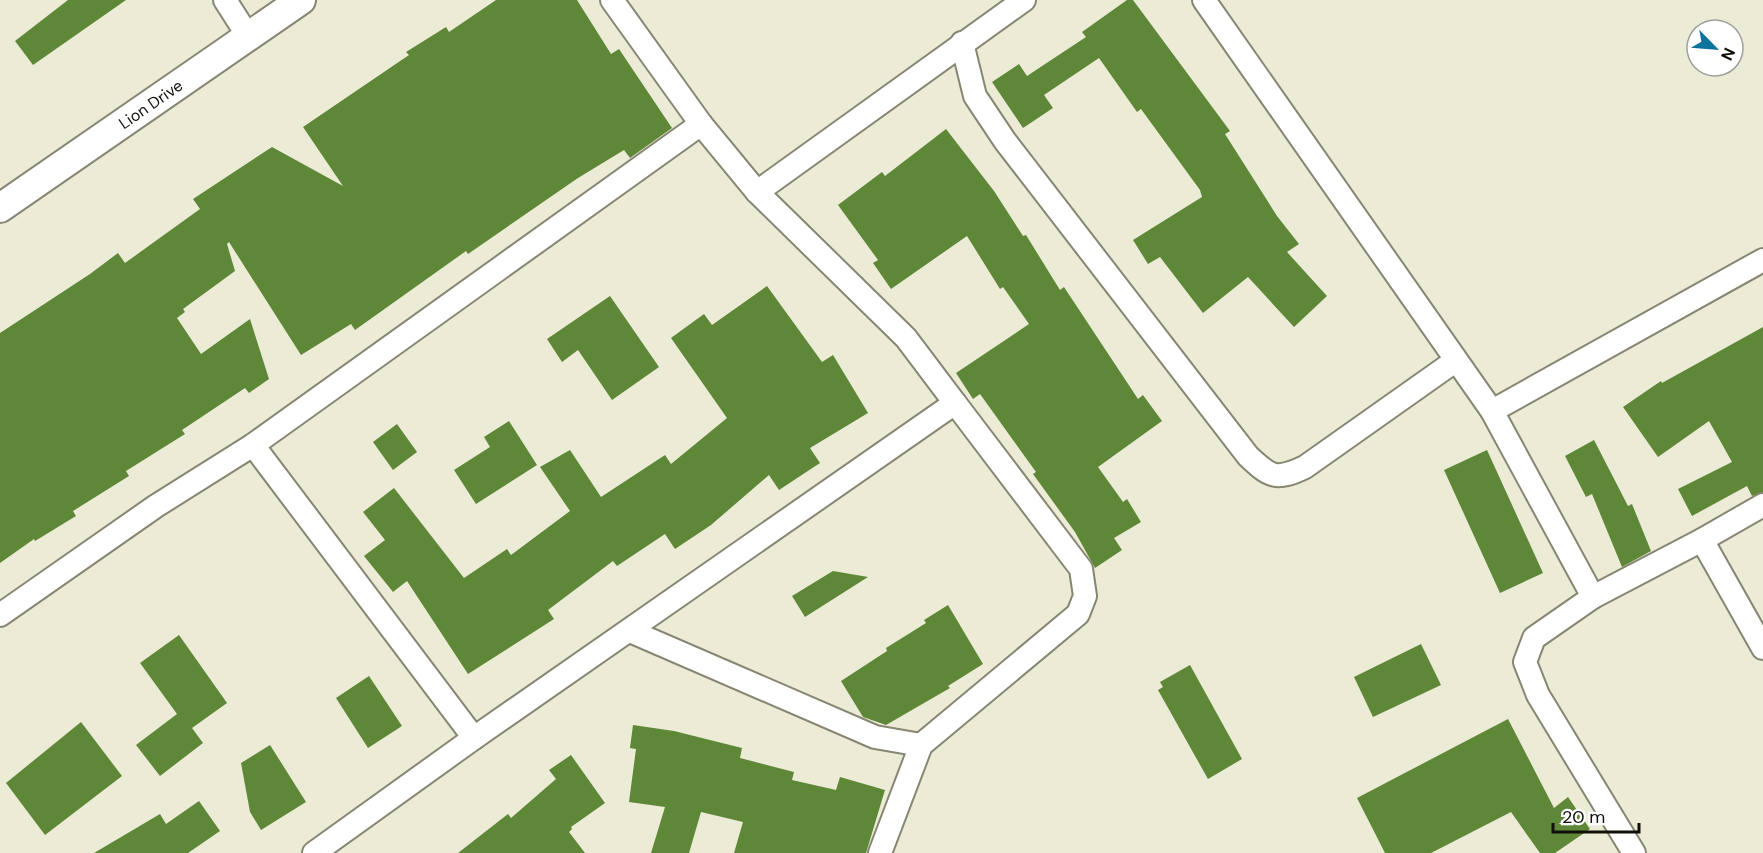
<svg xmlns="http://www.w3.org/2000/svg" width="1763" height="853" viewBox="0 0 1763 853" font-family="'DM Sans',sans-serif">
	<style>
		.building { fill: #5e8738 }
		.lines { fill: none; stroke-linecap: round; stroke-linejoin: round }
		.minor-casing { stroke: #868673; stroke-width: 26 }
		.tertiary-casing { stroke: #868673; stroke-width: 32 }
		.minor { stroke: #fff; stroke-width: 22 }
		.tertiary { stroke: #fff; stroke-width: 28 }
		.labels { text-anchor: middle; stroke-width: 5; stroke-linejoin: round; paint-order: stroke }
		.street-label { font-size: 16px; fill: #101009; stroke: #fff }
	</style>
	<rect width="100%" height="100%" fill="#ecebd6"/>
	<g class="building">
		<path d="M 68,0 L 126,0 L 33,65 L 15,41 Z"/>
		<path d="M 496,0 L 577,0 L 611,54 L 619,49 L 672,128 L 630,158 L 624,150 L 578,178 L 468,254 L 466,251 L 355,330 L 351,324 L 301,355 L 229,242 L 227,244 L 235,271 L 183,309 L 185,312 L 177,318 L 201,354 L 250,319 L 269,379 L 249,393 L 245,388 L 182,430 L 185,434 L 126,471 L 129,476 L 73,511 L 76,516 L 35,541 L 34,539 L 0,563 L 0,333 L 90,274 L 118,253 L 125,263 L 200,209 L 193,199 L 272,147 L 343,186 L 303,127 L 409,55 L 406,52 L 446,27 L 449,32 Z"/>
		<path d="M 1127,0 L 1133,0 L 1230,131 L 1225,134 L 1277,216 L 1299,244 L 1287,252 L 1327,296 L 1294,327 L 1248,277 L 1203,313 L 1160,257 L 1148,264 L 1133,240 L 1202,197 L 1200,190 L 1141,109 L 1137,112 L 1099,58 L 1044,95 L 1053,108 L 1023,128 L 992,82 L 1019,64 L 1027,76 L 1086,37 L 1082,32 Z"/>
		<path d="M 946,129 L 994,191 L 1023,236 L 1026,235 L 1060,290 L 1064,287 L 1138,399 L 1143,395 L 1162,421 L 1098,467 L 1123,502 L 1127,499 L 1141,522 L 1114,538 L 1122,550 L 1095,568 L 1075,532 L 1033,474 L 1036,472 L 980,394 L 973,399 L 956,373 L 1029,324 L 1003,287 L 1000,289 L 967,236 L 891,289 L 873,263 L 878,260 L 838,205 L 882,172 L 885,176 Z"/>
		<path d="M 767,286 L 822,362 L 833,355 L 868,413 L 810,448 L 820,463 L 779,490 L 769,475 L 711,525 L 675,549 L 665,534 L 617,566 L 613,561 L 548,610 L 554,619 L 468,674 L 407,581 L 393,592 L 364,556 L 385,540 L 363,512 L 394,488 L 464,578 L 507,549 L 511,555 L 570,511 L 540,467 L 570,450 L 601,497 L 665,455 L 671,464 L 727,418 L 671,338 L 704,314 L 712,325 Z"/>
		<path d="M 610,296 L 659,367 L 612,400 L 578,350 L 562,362 L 547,339 Z"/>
		<path d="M 1763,327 L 1763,492 L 1752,496 L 1747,486 L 1692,516 L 1678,489 L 1732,462 L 1709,421 L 1658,457 L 1623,407 L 1661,381 L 1662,383 Z"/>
		<path d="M 509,421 L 537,465 L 476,504 L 454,470 L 490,447 L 484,437 Z"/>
		<path d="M 397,424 L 417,452 L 393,470 L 373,442 Z"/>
		<path d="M 1594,440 L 1628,506 L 1632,504 L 1651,551 L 1622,567 L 1592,494 L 1586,497 L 1565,456 Z"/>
		<path d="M 1487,450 L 1543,573 L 1500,593 L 1444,470 Z"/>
		<path d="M 833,571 L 868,577 L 805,617 L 792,596 Z"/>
		<path d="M 948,605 L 983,664 L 948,686 L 950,688 L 886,725 L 863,717 L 841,681 L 887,651 L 886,648 L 926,623 L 924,620 Z"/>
		<path d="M 179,635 L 227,703 L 192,728 L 203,743 L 160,776 L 136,745 L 177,714 L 140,663 Z"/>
		<path d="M 1421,644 L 1441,685 L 1373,717 L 1354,677 Z"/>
		<path d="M 1190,665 L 1242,759 L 1208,779 L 1158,690 L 1163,687 L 1160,682 Z"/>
		<path d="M 369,676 L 402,726 L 368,748 L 336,698 Z"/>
		<path d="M 1508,719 L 1554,808 L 1568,797 L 1590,829 L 1555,853 L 1540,853 L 1511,812 L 1431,853 L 1385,853 L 1357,798 Z"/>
		<path d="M 81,722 L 122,776 L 45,835 L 6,783 Z"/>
		<path d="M 633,725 L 674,731 L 742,748 L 740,758 L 794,772 L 792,780 L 836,790 L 840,777 L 885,790 L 866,853 L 734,853 L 743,822 L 701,812 L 689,853 L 651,853 L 665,807 L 629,802 L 636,749 L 630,748 Z"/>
		<path d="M 270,745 L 306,802 L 261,830 L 250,812 L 241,763 Z"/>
		<path d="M 571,755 L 605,803 L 571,827 L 572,829 L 569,832 L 585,853 L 458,853 L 508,814 L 511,818 L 556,779 L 549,770 Z"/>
		<path d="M 199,801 L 220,831 L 188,853 L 94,853 L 160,814 L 166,824 Z"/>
	</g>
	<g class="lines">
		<defs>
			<g id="minor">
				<path d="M 225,0 L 248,36"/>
				<path d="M 612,0 L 701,124 L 757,192 L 906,338 L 955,403"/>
				<path d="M 1204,0 L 1492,411 L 1593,597"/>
				<path d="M 962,43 L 975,96 L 1005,141 L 1248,456 C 1270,477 1276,481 1305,467 L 1455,361"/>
				<path d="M 757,192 L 1024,0"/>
				<path d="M 1492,411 L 1763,260"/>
				<path d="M 253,445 L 701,124"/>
				<path d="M 1702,540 L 1763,648"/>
				<path d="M 0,615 L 156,506 L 253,445 L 474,738"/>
				<path d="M 630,631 L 875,737 L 921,745"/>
				<path d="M 314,853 L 474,738 L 955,403 L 1081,569 L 1085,596 L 1078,614 L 921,745 L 880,853"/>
				<path d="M 1634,853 L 1538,695 L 1525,662 L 1534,638 L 1593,597 L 1702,540 L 1763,505"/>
			</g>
			<g id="tertiary">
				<path id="s1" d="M 0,208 L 301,0"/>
			</g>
		</defs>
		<use href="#minor" class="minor-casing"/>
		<use href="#tertiary" class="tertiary-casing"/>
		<use href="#minor" class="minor"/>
		<use href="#tertiary" class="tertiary"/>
	</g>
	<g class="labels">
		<g class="street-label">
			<text dy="6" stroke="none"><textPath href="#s1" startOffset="183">Lion Drive</textPath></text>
		</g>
	</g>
	<g transform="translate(1715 48) rotate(115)"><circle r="28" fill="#ffffff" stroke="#9f9f9d" stroke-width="1.5"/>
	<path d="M0-4.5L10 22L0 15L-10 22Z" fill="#0e729f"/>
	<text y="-9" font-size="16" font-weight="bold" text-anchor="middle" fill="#101009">N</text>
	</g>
	<path d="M1553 823v9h86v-9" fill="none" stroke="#101009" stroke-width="3"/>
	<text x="1562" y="823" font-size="18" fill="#101009" stroke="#ffffff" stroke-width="4.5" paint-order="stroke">20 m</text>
</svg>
